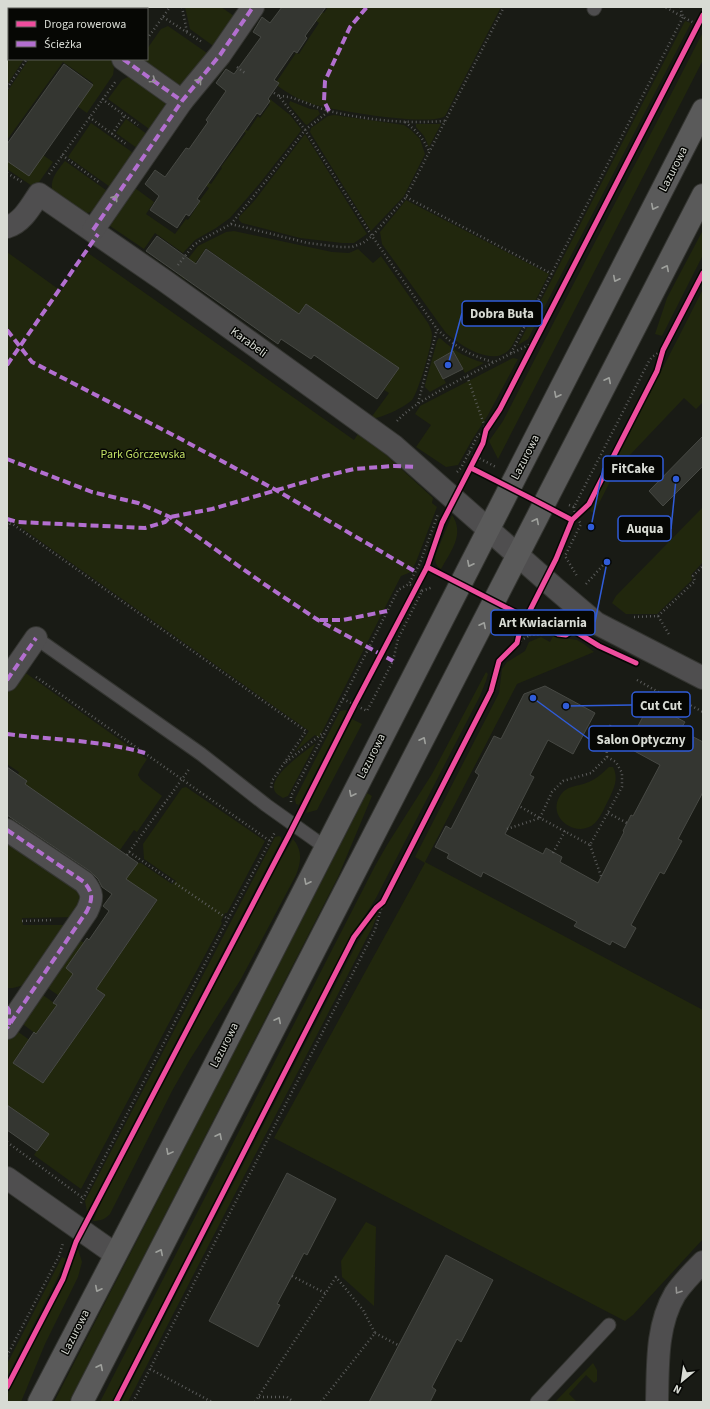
<svg xmlns="http://www.w3.org/2000/svg" width="710" height="1409" viewBox="0 0 710 1409" font-family="'Source Sans 3',sans-serif">
	<style>
		.green { fill: #21270d }
		.building { fill: #343631; stroke: #474944 }
		.lines { fill: none; stroke-linecap: round; stroke-linejoin: round }
		.lane-casing { stroke: #343531; stroke-width: 15 }
		.street-casing { stroke: #343531; stroke-width: 24 }
		.secondary-casing { stroke: #343531; stroke-width: 24 }
		.path { stroke: #5b5c5b; stroke-width: 2.5; stroke-dasharray: 1 3; stroke-linecap: butt }
		.lane { stroke: #4f4e4f; stroke-width: 13 }
		.street { stroke: #4f4e4f; stroke-width: 22 }
		.secondary { stroke: #5a5a5a; stroke-width: 22 }
		.quiet { stroke: #b36fd0; stroke-width: 4; stroke-dasharray: 8 4; stroke-linecap: butt }
		.cycleway-casing { stroke: #060704; stroke-width: 8 }
		.cycleway { stroke: #ef4d9e; stroke-width: 5 }
		.oneway { stroke: #949492 }
		.oneway2 { stroke: #9fa19d }
		.labels { text-anchor: middle; stroke-width: 3; stroke-linejoin: round; paint-order: stroke }
		.street-label { font-size: 12px; fill: #d8dbd4; stroke: #060704 }
		.park-label { font-size: 12px; fill: #c1df64; stroke: #060704 }
		.leader { fill: none; stroke: #305cd8; stroke-width: 1.5 }
		.callout-dot { fill: #305cd8; stroke: #060704; stroke-width: 1.5 }
		.callout { fill: #060704; stroke: #305cd8; stroke-width: 1.5 }
		.callout-label { font-size: 13px; text-anchor: middle; font-weight: bold; fill: #d8dbd4 }
	</style>
	<rect width="100%" height="100%" fill="#191b15"/>
	<g class="green">
		<path d="M 185,7 L 221,7 L 234,16 L 214,45 L 212,45 L 190,29 Z"/>
		<path d="M 328,7 L 501,7 L 445,116 C 430,127 332,110 312,104 C 305,101 296,98 290,94 C 284,91 280,87 275,84 L 296,53 L 299,54 L 309,38 L 319,23 L 315,20 L 321,12 L 324,13 Z"/>
		<path d="M 7,13 L 9,13 L 9,59 L 24,59 L 7,85 Z"/>
		<path d="M 685,21 L 691,23 L 528,339 L 518,345 Z"/>
		<path d="M 168,26 L 207,53 L 181,87 L 173,87 L 142,59 L 147,59 L 147,49 L 161,29 Z"/>
		<path d="M 703,32 L 703,60 L 498,459 L 489,441 L 503,421 Z"/>
		<path d="M 29,59 L 111,59 L 114,68 L 113,75 L 87,113 L 74,104 L 85,94 L 93,83 L 63,62 L 7,140 L 7,92 Z"/>
		<path d="M 130,76 L 168,104 L 152,131 L 108,99 L 122,80 Z"/>
		<path d="M 270,99 L 290,115 L 301,129 L 300,132 L 260,183 L 230,218 L 216,228 L 195,240 L 183,253 L 155,233 L 144,249 L 110,226 L 113,213 L 135,188 L 154,202 L 146,214 L 175,234 L 186,219 L 188,220 L 198,205 L 197,204 L 209,188 L 205,185 L 207,182 L 211,184 L 222,168 L 221,167 L 246,133 L 242,131 L 244,129 L 248,131 L 258,116 L 260,118 L 270,104 L 268,102 Z"/>
		<path d="M 290,101 L 310,109 L 318,110 L 320,114 L 307,125 L 305,124 L 290,106 L 289,104 Z"/>
		<path d="M 334,115 L 404,125 L 411,130 L 420,139 L 425,154 L 404,196 L 371,231 L 310,132 L 311,128 L 328,116 Z"/>
		<path d="M 126,119 L 151,137 L 141,151 L 116,133 Z"/>
		<path d="M 91,123 L 136,155 L 113,189 L 68,157 Z"/>
		<path d="M 416,124 L 441,124 L 429,147 L 424,136 L 416,127 Z"/>
		<path d="M 305,134 L 367,234 L 354,243 L 342,243 L 300,238 L 242,223 L 239,220 L 239,217 L 255,200 Z"/>
		<path d="M 40,153 L 53,162 L 35,188 L 7,169 L 7,160 Z"/>
		<path d="M 65,161 L 110,193 L 94,211 L 84,214 L 53,193 C 49,180 57,171 65,161 Z"/>
		<path d="M 406,200 L 549,274 L 512,346 C 496,370 461,346 446,333 L 382,244 L 380,232 Z"/>
		<path d="M 703,230 L 703,255 L 662,336 L 655,334 L 667,298 Z"/>
		<path d="M 234,231 L 332,252 L 349,253 L 358,249 L 373,263 L 381,256 L 428,323 C 430,327 432,331 432,335 C 432,345 418,393 412,400 C 405,407 380,419 370,419 L 389,393 L 384,390 L 398,370 L 306,304 L 298,314 L 206,248 L 184,279 L 177,273 L 198,246 L 226,232 Z"/>
		<path d="M 7,252 L 61,291 L 88,253 L 354,440 L 360,431 L 433,498 L 432,503 L 437,507 L 416,562 L 411,572 L 401,576 L 319,738 L 315,735 L 295,752 L 309,731 L 9,519 L 7,522 Z"/>
		<path d="M 703,289 L 703,402 L 696,409 L 684,398 L 627,458 L 638,468 L 628,479 L 616,470 L 594,513 L 590,511 Z"/>
		<path d="M 439,338 L 441,339 C 454,351 467,358 484,363 L 465,373 L 453,352 L 434,362 L 446,383 L 430,392 L 425,387 L 425,385 L 437,341 Z"/>
		<path d="M 513,358 L 518,359 L 488,415 L 472,440 L 458,465 L 446,467 L 416,447 L 431,425 L 415,414 L 420,406 Z"/>
		<path d="M 703,507 L 703,562 L 691,575 L 692,580 L 657,614 L 626,614 L 612,603 L 616,596 Z"/>
		<path d="M 452,515 C 465,534 451,551 441,569 C 436,566 435,562 435,556 Z"/>
		<path d="M 553,636 L 577,640 L 584,644 L 594,652 L 517,684 L 425,862 L 703,1010 L 703,1239 L 633,1315 L 625,1321 L 274,1138 L 425,863 L 415,857 L 499,693 L 502,669 L 507,662 L 525,651 L 529,642 L 541,637 L 550,642 Z"/>
		<path d="M 20,669 L 147,759 L 140,770 L 138,775 L 141,780 L 162,796 L 137,832 L 134,830 L 120,850 L 25,784 L 27,781 L 18,775 L 19,772 L 7,764 L 7,689 Z"/>
		<path d="M 486,672 L 488,674 L 486,681 L 480,696 L 376,898 L 349,941 L 112,1402 L 100,1402 L 375,866 L 387,845 L 432,774 Z"/>
		<path d="M 345,710 L 347,711 L 299,805 L 296,804 L 295,799 L 340,711 Z"/>
		<path d="M 352,719 L 362,724 L 320,804 L 317,810 L 306,813 L 313,796 Z"/>
		<path d="M 316,743 L 288,796 L 283,798 C 279,795 275,794 274,789 C 271,774 306,751 316,743 Z"/>
		<path d="M 609,767 L 613,767 C 619,779 614,788 609,799 C 605,806 601,817 595,823 C 577,840 546,817 560,796 C 567,785 576,787 586,783 C 595,780 602,774 609,767 Z"/>
		<path d="M 186,787 L 265,841 L 227,913 L 225,913 L 221,921 L 222,923 L 81,1189 L 34,1155 L 48,1134 L 7,1105 L 7,1040 L 14,1029 L 31,1041 L 20,1052 L 13,1063 L 43,1083 L 105,996 L 96,989 L 157,901 L 126,879 L 138,863 L 141,863 L 172,884 L 176,881 L 144,859 L 143,844 L 182,788 Z"/>
		<path d="M 367,793 L 372,796 L 338,877 L 69,1402 L 54,1402 Z"/>
		<path d="M 279,836 L 281,837 L 281,840 L 87,1212 L 85,1201 L 275,837 Z"/>
		<path d="M 7,837 L 82,889 L 80,917 L 22,918 L 23,925 L 75,925 L 28,984 L 13,988 L 7,988 Z"/>
		<path d="M 293,839 C 303,851 301,862 296,875 L 241,979 L 189,1061 L 172,1091 L 110,1214 C 105,1219 101,1221 93,1221 L 103,1198 L 279,862 Z"/>
		<path d="M 378,913 L 373,926 L 128,1402 L 121,1402 L 356,945 L 368,925 Z"/>
		<path d="M 79,940 L 86,944 L 74,957 L 66,968 L 75,975 L 62,998 L 45,986 Z"/>
		<path d="M 40,993 L 57,1005 L 36,1034 L 20,1022 Z"/>
		<path d="M 366,1222 L 376,1227 L 374,1306 L 342,1277 L 341,1261 Z"/>
		<path d="M 78,1249 L 82,1262 L 78,1277 L 45,1344 L 21,1402 L 7,1402 L 7,1395 L 65,1281 Z"/>
		<path d="M 62,1257 L 66,1259 L 55,1283 L 7,1377 L 7,1364 Z"/>
		<path d="M 593,1363 L 597,1370 L 597,1381 L 594,1383 L 586,1375 L 569,1394 L 577,1402 L 555,1402 Z"/>
	</g>
	<g class="building">
		<path d="M 282,7 L 326,7 L 305,36 L 307,38 L 297,53 L 294,51 L 274,80 L 279,83 L 268,99 L 270,101 L 260,115 L 257,113 L 197,199 L 200,201 L 189,216 L 186,214 L 177,228 L 150,210 L 159,196 L 145,184 L 155,170 L 165,177 L 186,148 L 189,149 L 208,122 L 206,120 L 226,91 L 216,83 L 226,69 L 234,74 L 261,37 L 253,32 L 262,17 L 270,23 Z"/>
		<path d="M 64,64 L 93,85 L 29,176 L 7,161 L 7,144 Z"/>
		<path d="M 157,236 L 196,264 L 206,249 L 299,314 L 306,304 L 399,368 L 377,399 L 314,355 L 311,359 L 281,339 L 278,344 L 146,251 Z"/>
		<path d="M 453,351 L 463,369 L 443,379 L 434,362 Z"/>
		<path d="M 703,436 L 703,466 L 663,506 L 649,491 Z"/>
		<path d="M 545,686 L 595,713 L 573,754 L 548,740 L 530,775 L 534,777 L 505,834 L 543,854 L 546,848 L 562,857 L 560,862 L 598,883 L 624,832 L 623,831 L 631,815 L 633,816 L 660,765 L 627,747 L 650,703 L 685,722 L 680,730 L 703,742 L 703,792 L 678,839 L 682,841 L 664,874 L 660,872 L 631,925 L 636,928 L 625,948 L 612,941 L 610,945 L 574,926 L 577,922 L 483,872 L 481,877 L 447,858 L 449,854 L 435,847 L 446,826 L 451,829 L 479,775 L 475,772 L 494,736 L 501,739 L 524,694 Z"/>
		<path d="M 7,767 L 27,781 L 25,784 L 138,863 L 126,879 L 157,900 L 96,989 L 105,995 L 43,1083 L 13,1063 L 34,1032 L 36,1034 L 57,1005 L 53,1003 L 73,974 L 66,968 L 87,938 L 89,940 L 109,911 L 103,906 L 112,894 L 102,887 L 98,879 L 91,872 L 7,815 Z"/>
		<path d="M 7,1105 L 49,1134 L 37,1151 L 7,1130 Z"/>
		<path d="M 287,1173 L 336,1199 L 307,1255 L 304,1253 L 292,1276 L 277,1304 L 280,1305 L 258,1347 L 209,1321 Z"/>
		<path d="M 446,1255 L 493,1280 L 461,1342 L 457,1339 L 432,1387 L 436,1390 L 430,1402 L 369,1402 Z"/>
	</g>
	<g class="lines">
		<defs>
			<g id="lane">
				<path d="M 594,9 L 595,7"/>
				<path d="M 36,638 L 201,754 L 266,805 L 325,847"/>
				<path d="M 537,1402 L 609,1325"/>
			</g>
			<g id="street">
				<path d="M 47,7 L 50,9"/>
				<path d="M 123,59 L 182,101"/>
				<path d="M 7,227 C 22,223 31,206 39,194 L 165,281 L 394,446 L 556,589 L 596,623 L 703,678"/>
				<path d="M 93,230 L 182,101 L 220,55 L 253,7"/>
				<path d="M 7,680 L 36,638"/>
				<path d="M 7,830 L 84,882 C 93,893 93,898 87,911 L 7,1028"/>
				<path d="M 7,1178 L 115,1254"/>
				<path d="M 657,1402 C 658,1366 656,1326 675,1294 C 683,1282 693,1272 703,1262"/>
			</g>
			<g id="secondary">
				<path d="M 39,1402 L 213,1068 L 703,110"/>
				<path d="M 82,1402 L 703,195"/>
			</g>
		</defs>
		<use href="#lane" class="lane-casing"/>
		<use href="#street" class="street-casing"/>
		<use href="#secondary" class="secondary-casing"/>
		<g class="path">
			<path d="M 182,7 L 187,32"/>
			<path d="M 680,7 L 683,17 L 698,25"/>
			<path d="M 121,9 L 123,7"/>
			<path d="M 163,17 L 202,42"/>
			<path d="M 147,39 L 170,7"/>
			<path d="M 237,67 L 245,73"/>
			<path d="M 7,88 L 27,59"/>
			<path d="M 274,93 L 279,96 L 305,130 L 372,236 L 437,329 C 455,347 469,355 493,362"/>
			<path d="M 279,96 C 295,96 313,107 329,111 C 366,120 406,124 445,121"/>
			<path d="M 102,99 L 138,125"/>
			<path d="M 89,117 L 126,144"/>
			<path d="M 405,122 C 417,131 423,138 429,151"/>
			<path d="M 112,134 L 125,115"/>
			<path d="M 62,155 L 100,183"/>
			<path d="M 7,173 L 22,182"/>
			<path d="M 49,174 L 116,81"/>
			<path d="M 406,197 L 552,274"/>
			<path d="M 231,224 L 308,243 L 340,247 L 352,247 L 363,243 L 372,236 L 406,197 L 504,7"/>
			<path d="M 178,265 L 193,246 L 201,240 L 231,224 L 269,177 L 305,130 L 329,111"/>
			<path d="M 511,353 L 683,17 L 665,7"/>
			<path d="M 418,403 L 437,329"/>
			<path d="M 397,421 C 412,405 431,396 450,385 C 478,370 506,356 535,342"/>
			<path d="M 469,453 L 496,467"/>
			<path d="M 457,472 L 461,468 L 478,435 L 486,430 L 467,376"/>
			<path d="M 569,505 L 574,507 L 649,361 L 652,357 L 663,350"/>
			<path d="M 574,507 L 575,515 L 581,524 L 565,556 L 577,576"/>
			<path d="M 7,520 L 306,731 L 272,781 L 271,788"/>
			<path d="M 7,528 L 11,522"/>
			<path d="M 586,584 L 604,564"/>
			<path d="M 422,591 L 433,587"/>
			<path d="M 658,616 L 670,636"/>
			<path d="M 634,617 L 658,616 L 695,581 L 693,576 L 703,566"/>
			<path d="M 508,624 L 530,635 L 544,634 L 553,617 L 552,615"/>
			<path d="M 517,643 L 530,635"/>
			<path d="M 36,677 L 270,841"/>
			<path d="M 637,680 L 662,694 L 673,696 L 703,712"/>
			<path d="M 343,699 L 398,590 L 409,584 L 420,563 L 438,514"/>
			<path d="M 607,757 L 616,762 L 622,773 L 622,787 L 590,845 L 540,818 L 552,792 L 563,781 L 591,773 L 607,757 L 606,733 L 611,725"/>
			<path d="M 286,762 L 323,733"/>
			<path d="M 291,802 L 291,796 L 343,699 L 367,711 L 393,661 L 398,639 L 422,591 L 409,584"/>
			<path d="M 608,813 L 627,823"/>
			<path d="M 507,829 L 540,818 L 519,806"/>
			<path d="M 590,845 L 601,876"/>
			<path d="M 129,852 L 228,919"/>
			<path d="M 553,853 L 565,831"/>
			<path d="M 127,855 L 190,768"/>
			<path d="M 22,921 L 54,920"/>
			<path d="M 7,1142 L 83,1198"/>
			<path d="M 81,1203 L 228,919 L 275,832"/>
			<path d="M 292,1276 L 325,1293"/>
			<path d="M 375,1333 L 398,1345"/>
			<path d="M 7,1356 L 59,1256 L 63,1243"/>
			<path d="M 150,1369 L 212,1402"/>
			<path d="M 259,1397 L 287,1397 L 294,1402"/>
			<path d="M 133,1402 L 375,930 L 383,902"/>
			<path d="M 255,1402 L 336,1277 L 363,1310 L 375,1333 L 321,1402"/>
		</g>
		<use href="#lane" class="lane"/>
		<use href="#street" class="street"/>
		<use href="#secondary" class="secondary"/>
		<g class="quiet">
			<path d="M 47,7 L 50,9"/>
			<path d="M 123,59 L 182,101"/>
			<path d="M 329,111 L 324,101 L 325,81 L 350,27 L 367,7"/>
			<path d="M 93,230 L 182,101 L 220,55 L 253,7"/>
			<path d="M 7,330 L 32,362 L 177,437 L 276,490 L 416,572"/>
			<path d="M 7,365 L 98,234"/>
			<path d="M 7,459 L 92,492 L 138,503 L 170,517 L 264,584 L 318,620 L 393,661"/>
			<path d="M 7,519 L 18,522 L 145,528 L 165,522 L 170,517 L 212,509 L 325,476 L 354,469 L 394,466 L 417,467"/>
			<path d="M 320,620 L 343,620 L 387,611"/>
			<path d="M 7,680 L 36,638"/>
			<path d="M 7,734 C 53,740 100,740 145,753"/>
			<path d="M 7,830 L 84,882 C 93,893 93,898 87,911 L 7,1028"/>
			<path d="M 7,1007 L 9,1010 L 9,1025"/>
		</g>
		<defs>
			<g id="cycleway">
				<path d="M 471,468 L 534,500 L 572,520"/>
				<path d="M 427,567 L 558,634 L 566,635 L 573,630 L 599,646 L 636,663"/>
				<path d="M 7,1387 L 63,1279 L 76,1242 L 289,835 L 355,704 L 427,567 L 442,523 L 483,443 L 486,430 L 500,409 L 703,15"/>
				<path d="M 116,1402 L 354,937 L 376,908 L 383,902 L 487,699 L 491,691 L 499,661 L 517,643 L 520,630 L 556,559 L 572,520 L 589,504 L 657,371 L 663,350 L 703,273"/>
			</g>
		</defs>
		<use href="#cycleway" class="cycleway-casing"/>
		<use href="#cycleway" class="cycleway"/>
	</g>
	<defs><path id="oneway-chevron" d="M-2-3.5L2.5 0L-2 3.5" fill="none" stroke-width="1.6" stroke-linecap="round" stroke-linejoin="round"/></defs>
	<g class="oneway">
		<use href="#oneway-chevron" transform="translate(153 80) rotate(35)"/>
		<use href="#oneway-chevron" transform="translate(199 81) rotate(-51)"/>
		<use href="#oneway-chevron" transform="translate(115 198) rotate(-55)"/>
		<use href="#oneway-chevron" transform="translate(678 1291) rotate(124)"/>
	</g>
	<g class="oneway2">
		<use href="#oneway-chevron" transform="translate(654 207) rotate(117)"/>
		<use href="#oneway-chevron" transform="translate(666 268) rotate(-63)"/>
		<use href="#oneway-chevron" transform="translate(616 279) rotate(117)"/>
		<use href="#oneway-chevron" transform="translate(608 380) rotate(-63)"/>
		<use href="#oneway-chevron" transform="translate(557 395) rotate(117)"/>
		<use href="#oneway-chevron" transform="translate(536 521) rotate(-63)"/>
		<use href="#oneway-chevron" transform="translate(470 564) rotate(117)"/>
		<use href="#oneway-chevron" transform="translate(483 625) rotate(-63)"/>
		<use href="#oneway-chevron" transform="translate(423 740) rotate(-63)"/>
		<use href="#oneway-chevron" transform="translate(352 794) rotate(117)"/>
		<use href="#oneway-chevron" transform="translate(307 882) rotate(117)"/>
		<use href="#oneway-chevron" transform="translate(278 1020) rotate(-63)"/>
		<use href="#oneway-chevron" transform="translate(219 1136) rotate(-63)"/>
		<use href="#oneway-chevron" transform="translate(169 1152) rotate(118)"/>
		<use href="#oneway-chevron" transform="translate(160 1252) rotate(-63)"/>
		<use href="#oneway-chevron" transform="translate(98 1289) rotate(117)"/>
		<use href="#oneway-chevron" transform="translate(100 1367) rotate(-63)"/>
	</g>
	<g class="labels">
		<g class="street-label">
			<text transform="translate(673 169) rotate(-63)" y="4">Lazurowa</text>
			<text transform="translate(249 342) rotate(36)" y="4">Karabeli</text>
			<text transform="translate(525 457) rotate(-63)" y="4">Lazurowa</text>
			<text transform="translate(371 756) rotate(-63)" y="4">Lazurowa</text>
			<text transform="translate(224 1045) rotate(-63)" y="4">Lazurowa</text>
			<text transform="translate(75 1332) rotate(-63)" y="4">Lazurowa</text>
		</g>
		<g class="park-label">
			<text x="143" y="458">Park Górczewska</text>
		</g>
	</g>
	<path class="leader" d="M448 365L462 313M591 527L603 468M676 479L671 529M607 562L595 622M566 706L632 705M533 698L589 739"/>
	<g class="callout-dot">
		<circle cx="448" cy="365" r="4"/>
		<circle cx="591" cy="527" r="4"/>
		<circle cx="676" cy="479" r="4"/>
		<circle cx="607" cy="562" r="4"/>
		<circle cx="566" cy="706" r="4"/>
		<circle cx="533" cy="698" r="4"/>
	</g>
	<g class="callout">
		<rect x="462" y="301" width="80" height="25" rx="4"/>
		<rect x="603" y="456" width="60" height="25" rx="4"/>
		<rect x="618" y="516" width="53" height="25" rx="4"/>
		<rect x="491" y="610" width="104" height="25" rx="4"/>
		<rect x="632" y="692" width="58" height="25" rx="4"/>
		<rect x="589" y="726" width="104" height="25" rx="4"/>
	</g>
	<g class="callout-label">
		<text x="502" y="318">Dobra Buła</text>
		<text x="633" y="473">FitCake</text>
		<text x="645" y="533">Auqua</text>
		<text x="543" y="627">Art Kwiaciarnia</text>
		<text x="661" y="710">Cut Cut</text>
		<text x="641" y="744">Salon Optyczny</text>
	</g>
	<rect width="710" height="1409" fill="none" stroke="#d8dbd4" stroke-width="16"/>
	<rect x="8" y="8" width="140" height="52" fill="#060704" stroke="#5a5c57"/>
	<rect x="16" y="21" width="20" height="6" fill="#ef4d9e" stroke="#5a5c57"/>
	<text x="44" y="28" font-size="12" fill="#d8dbd4">Droga rowerowa</text>
	<rect x="16" y="41" width="20" height="6" fill="#b36fd0" stroke="#5a5c57"/>
	<text x="44" y="48" font-size="12" fill="#d8dbd4">Ścieżka</text>
	<g transform="translate(682 1381) rotate(209)" stroke="#060704" stroke-width="3" paint-order="stroke">
	<path d="M0-3L7 15L0 10L-7 15Z" fill="#d8dbd4"/>
	<text y="-6" font-size="11" font-weight="bold" text-anchor="middle" fill="#d8dbd4">N</text>
	</g>
</svg>
